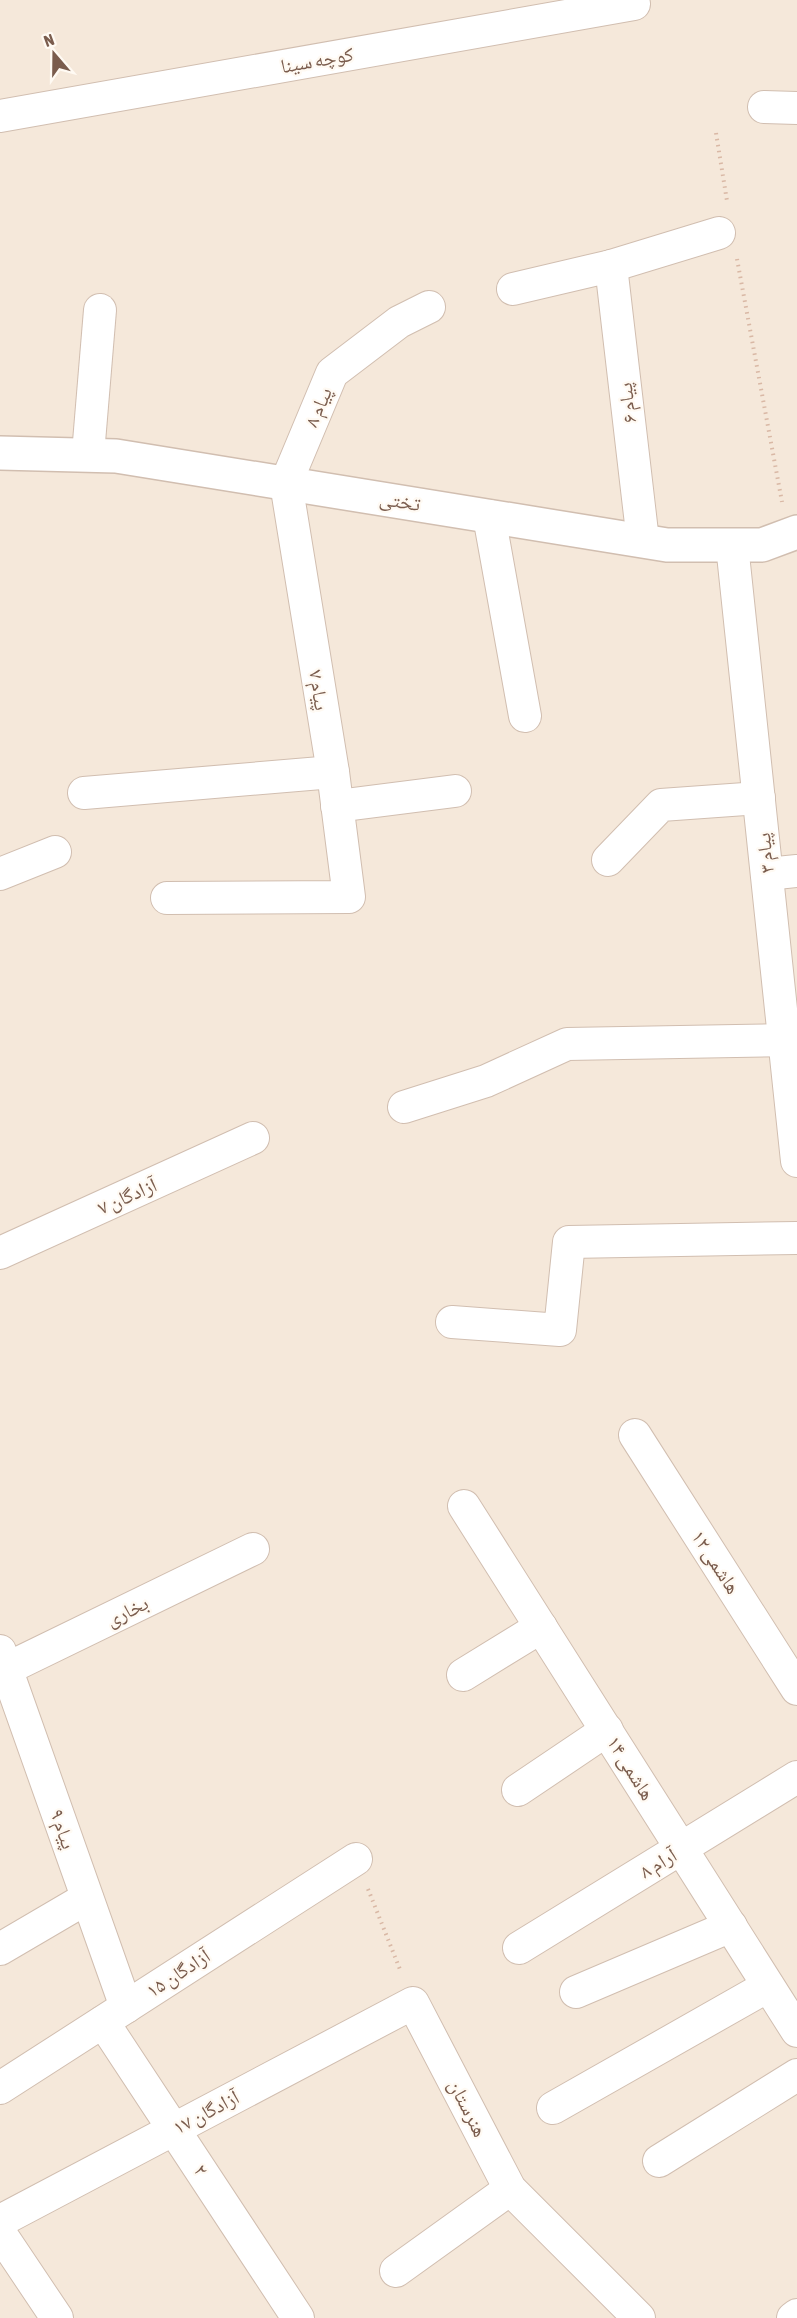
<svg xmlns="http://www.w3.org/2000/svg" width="797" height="2318" viewBox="0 0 797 2318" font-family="'Asap Condensed','Noto Naskh Arabic',sans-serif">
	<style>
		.residential { fill: #f5e8da }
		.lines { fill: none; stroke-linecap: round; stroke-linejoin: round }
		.minor-casing { stroke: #d1beb0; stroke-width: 34 }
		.tertiary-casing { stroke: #d1beb0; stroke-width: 36 }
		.path { stroke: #d9b8a5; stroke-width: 4; stroke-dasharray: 1.5 4.5; stroke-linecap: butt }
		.minor { stroke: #fff; stroke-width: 32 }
		.tertiary { stroke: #fff; stroke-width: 33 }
		.labels { text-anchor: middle; stroke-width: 4.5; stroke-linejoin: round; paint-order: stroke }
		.street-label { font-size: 20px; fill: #7a5c4d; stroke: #fffaf3 }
	</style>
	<rect width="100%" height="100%" fill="#fdf6ec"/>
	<rect class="residential" x="0" y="0" width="797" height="2318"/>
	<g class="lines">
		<defs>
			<g id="minor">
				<path d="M 764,107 L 797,108"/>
				<path d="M 0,116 L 634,4"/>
				<path d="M 611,266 L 643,541"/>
				<path d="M 513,289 L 611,266 L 719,233"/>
				<path d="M 88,454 L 100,310"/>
				<path d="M 489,516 L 525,716"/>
				<path d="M 732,545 L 797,1161"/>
				<path d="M 84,793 L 333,772"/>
				<path d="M 337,806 L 455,791"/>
				<path d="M 608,860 L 661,805 L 759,798"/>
				<path d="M 0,874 L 55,852"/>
				<path d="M 767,874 L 797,871"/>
				<path d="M 167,898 L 349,897 L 333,772 L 286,483 L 332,373 L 399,322 L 429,307"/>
				<path d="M 404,1107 L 486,1081 L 567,1044 L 797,1040"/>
				<path d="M 0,1253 L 253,1138"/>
				<path d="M 452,1322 L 560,1330 L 569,1242 L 797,1238"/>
				<path d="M 635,1435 L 797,1689"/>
				<path d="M 464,1506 L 797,2031"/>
				<path d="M 0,1651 L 126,2007"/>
				<path d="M 0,1672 L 253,1549"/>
				<path d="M 463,1675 L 541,1627"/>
				<path d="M 518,1790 L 607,1730"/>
				<path d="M 519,1948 L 797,1777"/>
				<path d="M 0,1949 L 87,1898"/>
				<path d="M 576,1992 L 731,1926"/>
				<path d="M 103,2022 L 298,2318"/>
				<path d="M 0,2088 L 356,1859"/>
				<path d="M 553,2108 L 768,1986"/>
				<path d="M 659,2161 L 797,2075"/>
				<path d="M 0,2221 L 413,2003 L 510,2189 L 639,2318"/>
				<path d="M 0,2233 L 57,2318"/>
				<path d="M 396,2271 L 510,2189"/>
				<path d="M 793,2318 L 797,2315"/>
			</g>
			<path id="tertiary" d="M 0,453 L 116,456 L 667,545 L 762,545 L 797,532"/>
		</defs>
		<use href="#minor" class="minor-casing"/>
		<use href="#tertiary" class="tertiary-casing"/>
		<g class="path">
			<path d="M 716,133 L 727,201"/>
			<path d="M 737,259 L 782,502"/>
			<path d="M 368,1889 L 401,1972"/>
		</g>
		<use href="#minor" class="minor"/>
		<use href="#tertiary" class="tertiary"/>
	</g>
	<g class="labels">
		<g class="street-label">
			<text transform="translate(317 60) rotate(-10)" y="7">کوچه سینا</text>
			<text transform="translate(627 403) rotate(-97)" y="7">پیام ۶</text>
			<text transform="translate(318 407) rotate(-67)" y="7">پیام ۸</text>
			<text transform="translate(400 501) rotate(9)" y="7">تختی</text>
			<text transform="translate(319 690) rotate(81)" y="7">پیام ۷</text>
			<text transform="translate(765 853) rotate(-96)" y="7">پيام ۳</text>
			<text transform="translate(127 1196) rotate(-24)" y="7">آزادگان ۷</text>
			<text transform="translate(716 1562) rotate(57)" y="7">هاشمی ۱۲</text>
			<text transform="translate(127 1611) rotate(-26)" y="7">بخاری</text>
			<text transform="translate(631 1768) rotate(58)" y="7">هاشمی ۱۴</text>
			<text transform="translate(63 1829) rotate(71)" y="7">پیام ۹</text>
			<text transform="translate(658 1863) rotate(-31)" y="7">آرام ۸</text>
			<text transform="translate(178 1973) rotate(-33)" y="7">آزادگان ۱۵</text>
			<text transform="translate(468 2108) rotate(63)" y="7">هنرستان</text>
			<text transform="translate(206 2112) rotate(-28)" y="7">آزادگان ۱۷</text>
			<text transform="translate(201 2170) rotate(57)" y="7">۲</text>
		</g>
	</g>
	<g transform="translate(54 54) rotate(340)" stroke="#fffaf3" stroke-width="4.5" paint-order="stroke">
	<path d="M0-4.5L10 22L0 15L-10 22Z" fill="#7a5c4d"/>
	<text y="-9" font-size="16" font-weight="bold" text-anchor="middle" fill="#7a5c4d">N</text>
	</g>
</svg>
